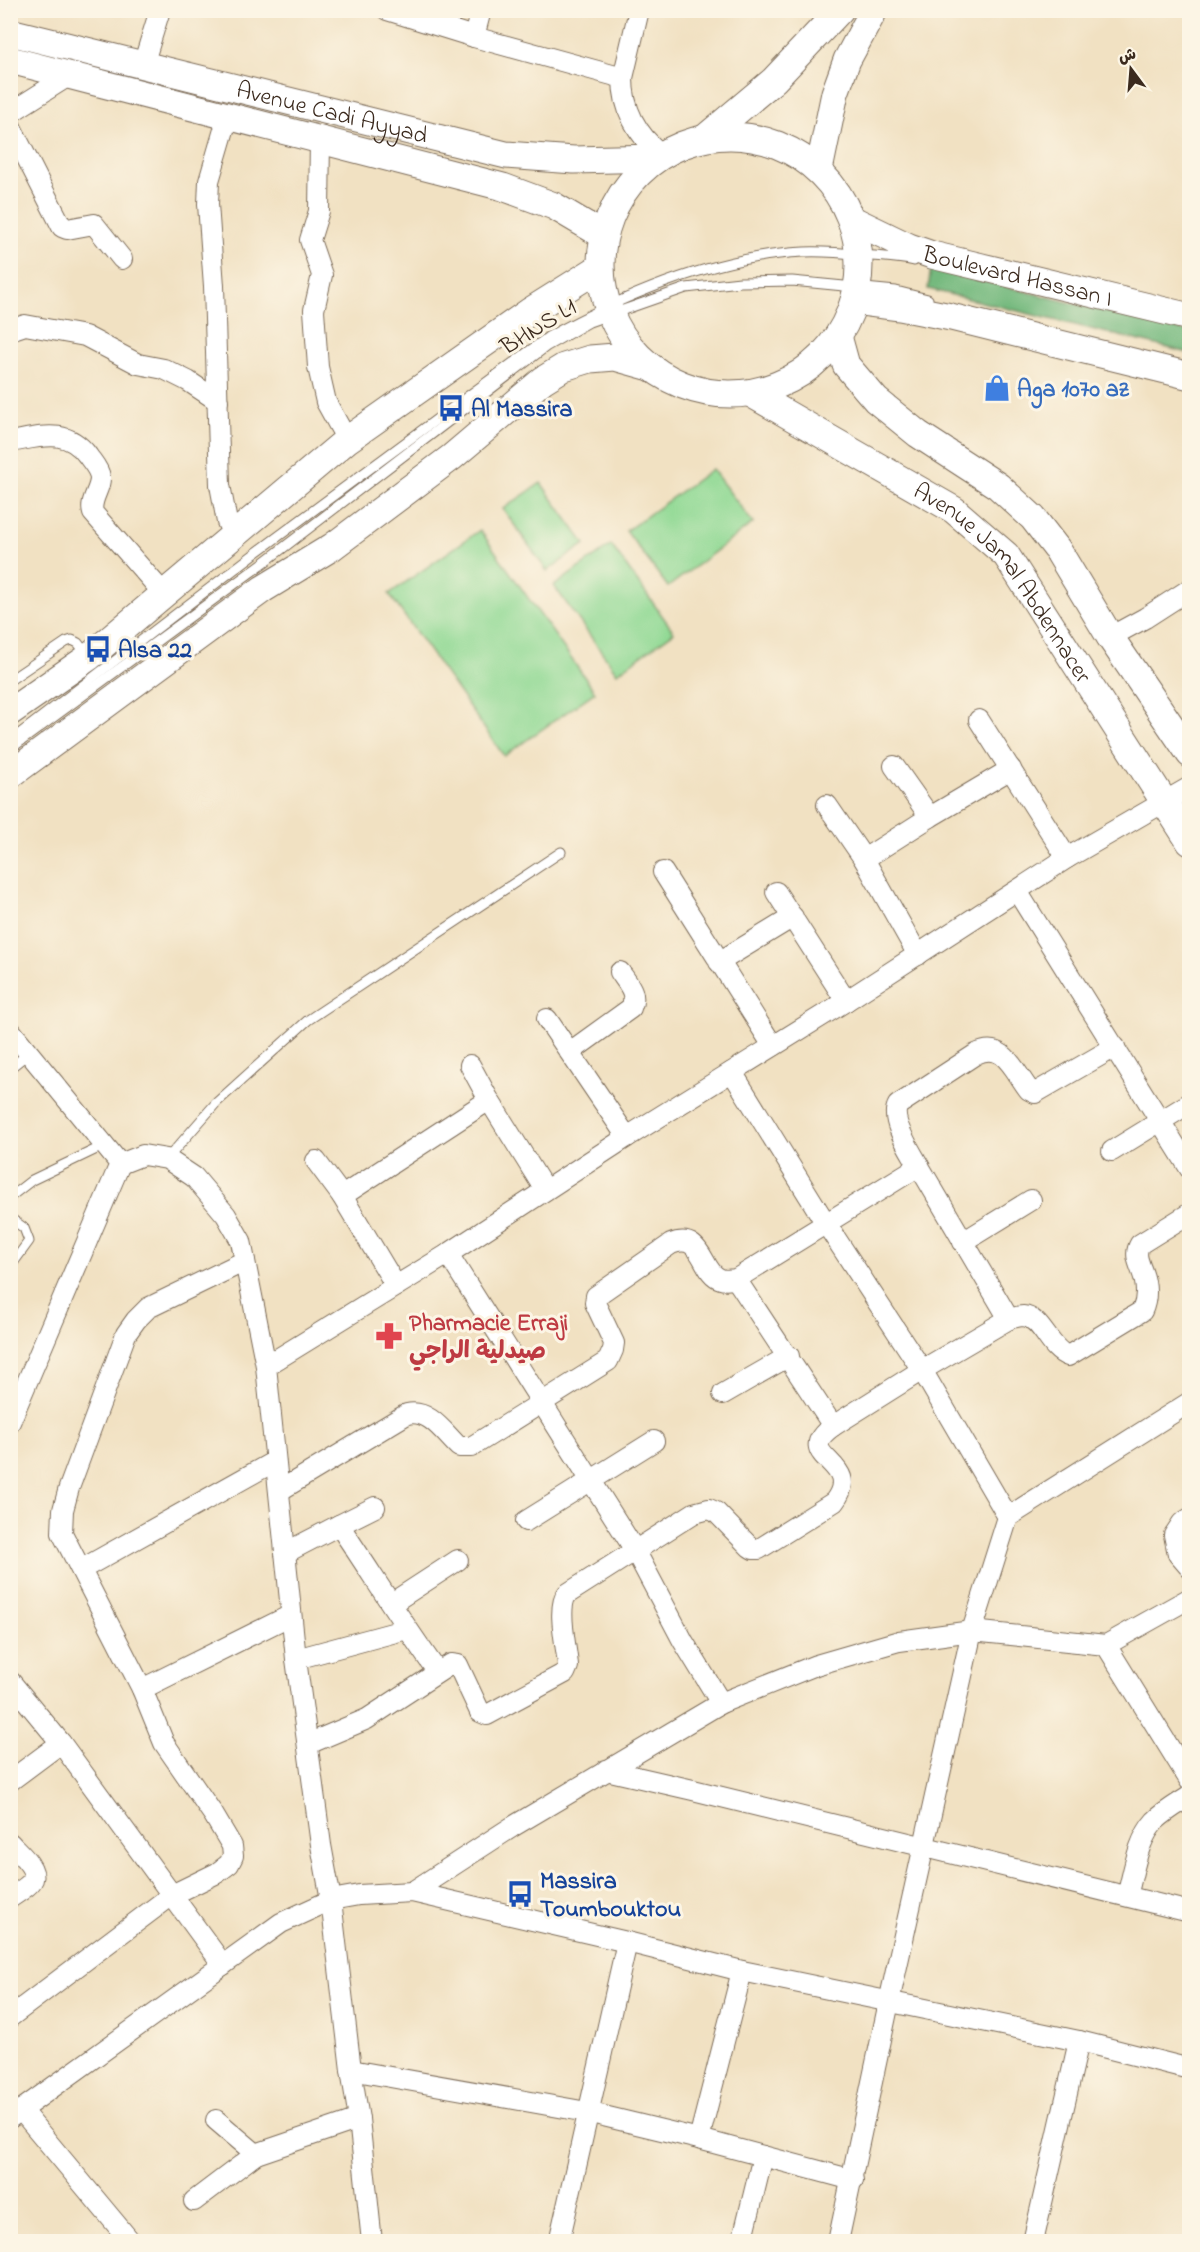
<svg xmlns="http://www.w3.org/2000/svg" width="1200" height="2252" viewBox="0 0 1200 2252" font-family="'Indie Flower','Playpen Sans Arabic',sans-serif">
	<style>
		.green { fill: #91d994; stroke: #668259; stroke-width: 1.5 }
		.forest { fill: #74b97e; stroke: #58724e; stroke-width: 1.5 }
		.lines { fill: none; stroke-linecap: round; stroke-linejoin: round }
		.lane-casing { stroke: #7b6a57; stroke-width: 11 }
		.street-casing { stroke: #7b6a57; stroke-width: 22 }
		.secondary-casing { stroke: #7b6a57; stroke-width: 29 }
		.lane { stroke: #fff; stroke-width: 9 }
		.street { stroke: #fff; stroke-width: 20 }
		.secondary { stroke: #fff; stroke-width: 27 }
		.labels { text-anchor: middle; stroke-width: 6; stroke-linejoin: round; paint-order: stroke }
		.street-label { font-size: 24px; fill: #3b2a1e; stroke: #fcf5e5 }
		.shop-label { font-size: 24px; font-weight: bold; fill: #366cbe; stroke: #fcf5e5; text-anchor: start }
		.transit-label { font-size: 24px; font-weight: bold; fill: #164399; stroke: #fcf5e5; text-anchor: start }
		.health-label { font-size: 24px; font-weight: bold; fill: #be3a42; stroke: #fcf5e5; text-anchor: start }
	</style>
	<rect width="100%" height="100%" fill="#fcf5e5"/>
	<filter id="ink" filterUnits="userSpaceOnUse"><feTurbulence type="fractalNoise" baseFrequency=".0167" numOctaves="2"/><feDisplacementMap in="SourceGraphic" scale="12" xChannelSelector="R" yChannelSelector="G"/><feConvolveMatrix kernelMatrix="1 2 1 2 8 2 1 2 1" color-interpolation-filters="sRGB"/></filter>
	<filter id="wash" filterUnits="userSpaceOnUse"><feTurbulence type="fractalNoise" baseFrequency=".008" numOctaves="4" result="noise"/><feDisplacementMap in="SourceGraphic" scale="24" xChannelSelector="R" yChannelSelector="G"/><feGaussianBlur stdDeviation="1.35" result="paint"/><feColorMatrix in="noise" values="0 0 0 0 0 0 0 0 0 0 0 0 0 0 0 0 0 1.4 0 .05"/><feComposite in="paint" operator="in"/></filter>
	<g filter="url(#wash)">
		<rect width="100%" height="100%" fill="#f1e1c2"/>
		<g class="green">
			<path d="M 712,469 L 753,523 L 668,587 L 626,531 Z"/>
			<path d="M 541,483 L 585,544 L 547,571 L 503,509 Z"/>
			<path d="M 480,530 L 595,692 L 504,756 L 389,594 Z"/>
			<path d="M 611,545 L 674,632 L 617,673 L 554,586 Z"/>
		</g>
		<path class="forest" d="M 931,268 L 1189,332 L 1189,353 L 928,289 Z"/>
	</g>
	<g filter="url(#ink)">
		<g class="lines">
			<defs>
				<g id="lane">
					<path d="M 10,680 L 66,642 L 72,640 L 78,643 L 88,656"/>
					<path d="M 10,741 L 253,555 L 548,337 C 624,295 717,256 804,252 C 824,251 844,253 863,255 C 880,257 898,257 914,261"/>
					<path d="M 10,749 L 266,561 L 547,346 L 589,322 L 686,288 L 740,282 L 792,281 L 896,291 L 928,299"/>
					<path d="M 10,1068 L 29,1053"/>
					<path d="M 167,1159 L 216,1103 L 308,1020 L 561,852"/>
					<path d="M 10,1197 L 32,1180 L 105,1145"/>
					<path d="M 10,1218 L 24,1228 L 29,1241 L 10,1267"/>
				</g>
				<g id="street">
					<path d="M 387,10 L 474,37 L 623,78 C 623,109 637,135 661,154"/>
					<path d="M 474,37 L 481,10"/>
					<path d="M 143,65 L 160,10"/>
					<path d="M 623,78 L 639,10"/>
					<path d="M 10,113 L 70,75"/>
					<path d="M 228,116 L 209,181 L 208,204 L 214,286 L 220,485 L 227,522 L 234,536"/>
					<path d="M 10,125 L 62,227 L 67,229 L 94,224 L 122,259"/>
					<path d="M 320,139 L 319,211 L 310,240 L 322,275 L 314,310 L 318,367 L 326,402 L 347,440"/>
					<path d="M 10,330 L 25,325 L 85,336 L 138,364 L 164,369 L 188,381 L 218,401"/>
					<path d="M 10,442 C 41,437 67,427 88,456 C 92,462 99,469 100,477 C 101,490 89,499 93,513 L 164,594"/>
					<path d="M 1110,637 L 1145,618 L 1190,589"/>
					<path d="M 979,720 L 1067,858"/>
					<path d="M 894,766 L 930,817"/>
					<path d="M 827,805 L 864,859 L 918,955"/>
					<path d="M 864,859 L 930,817 L 1011,769"/>
					<path d="M 663,872 L 773,1046"/>
					<path d="M 1017,891 L 1190,1169"/>
					<path d="M 776,892 L 846,1001"/>
					<path d="M 719,962 L 793,917"/>
					<path d="M 547,1019 L 627,1137"/>
					<path d="M 10,1030 L 120,1164 L 10,1422"/>
					<path d="M 570,1052 L 631,1008 C 638,993 628,984 620,972"/>
					<path d="M 470,1065 L 489,1100 L 545,1190"/>
					<path d="M 732,1072 L 825,1222 L 922,1370 L 1008,1517"/>
					<path d="M 1112,1151 L 1190,1103"/>
					<path d="M 316,1161 L 342,1196 L 396,1286"/>
					<path d="M 120,1164 L 143,1155 L 167,1159 L 194,1177 L 226,1215 L 241,1241 L 266,1366 L 296,1659 L 321,1845 L 331,1900 L 351,2070 L 359,2119 L 372,2242"/>
					<path d="M 919,1166 L 1009,1319 C 1013,1318 1018,1316 1023,1316 C 1042,1317 1049,1350 1068,1356 L 1142,1311 C 1146,1302 1147,1292 1145,1282 C 1143,1268 1132,1257 1140,1244 L 1190,1213"/>
					<path d="M 342,1196 L 489,1100"/>
					<path d="M 963,1242 L 1031,1200"/>
					<path d="M 448,1254 L 636,1552 L 683,1641 L 721,1703"/>
					<path d="M 736,1279 L 833,1426 L 922,1370 L 1009,1319"/>
					<path d="M 266,1366 L 448,1254 L 627,1137 L 846,1001 L 1067,858 L 1190,787"/>
					<path d="M 723,1394 L 789,1356"/>
					<path d="M 279,1491 L 407,1414 C 430,1409 444,1433 459,1447 L 471,1447 L 608,1361 L 613,1350 L 614,1343 L 595,1303 L 596,1296 L 671,1244 C 704,1231 701,1274 721,1279 C 726,1281 731,1279 736,1279 L 919,1166 C 911,1151 889,1120 898,1105 L 976,1054 C 1004,1040 1014,1071 1029,1090 L 1035,1093 L 1115,1047"/>
					<path d="M 1190,1518 L 1182,1523 L 1174,1535 L 1178,1554 L 1190,1568"/>
					<path d="M 526,1521 L 654,1441"/>
					<path d="M 339,1525 L 375,1507"/>
					<path d="M 285,1553 L 339,1525 C 372,1574 403,1624 437,1671"/>
					<path d="M 82,1569 L 275,1461"/>
					<path d="M 392,1603 L 458,1560"/>
					<path d="M 1106,1645 L 1190,1781"/>
					<path d="M 296,1659 L 407,1629"/>
					<path d="M 10,1681 L 61,1743 L 223,1965"/>
					<path d="M 142,1689 L 291,1615"/>
					<path d="M 308,1744 L 367,1719 L 451,1664 L 458,1665 L 480,1712 L 487,1715 L 565,1673 L 568,1666 C 567,1648 556,1608 567,1594 L 694,1513 L 709,1509 L 716,1512 L 750,1547 L 753,1549 L 759,1549 L 834,1502 C 866,1461 788,1458 833,1426"/>
					<path d="M 606,1770 L 693,1790 L 1190,1912"/>
					<path d="M 10,1781 L 61,1743"/>
					<path d="M 10,1843 C 17,1851 37,1867 33,1879 C 30,1886 17,1893 10,1898"/>
					<path d="M 412,1892 L 512,1827 L 721,1703 L 816,1665 L 899,1641 L 972,1631 L 1106,1645 L 1190,1598"/>
					<path d="M 1127,1896 C 1134,1871 1137,1841 1155,1821 C 1165,1811 1178,1804 1190,1796"/>
					<path d="M 10,2017 L 172,1895 L 217,1873 L 229,1864 L 233,1856 L 232,1846 L 213,1814 L 164,1743 L 142,1689 L 62,1533 L 63,1510 L 69,1488 L 126,1334 L 136,1320 L 148,1308 L 245,1261"/>
					<path d="M 351,2070 L 587,2112 L 699,2139 L 853,2180"/>
					<path d="M 21,2110 L 131,2242"/>
					<path d="M 10,2118 L 281,1923 L 331,1900 L 359,1895 L 412,1892 L 627,1942 L 742,1971 L 1079,2041 L 1190,2069"/>
					<path d="M 216,2120 L 256,2154 L 359,2119"/>
					<path d="M 699,2139 L 742,1971"/>
					<path d="M 194,2201 L 256,2154"/>
					<path d="M 559,2242 L 627,1942"/>
					<path d="M 742,2242 L 763,2156"/>
					<path d="M 838,2242 L 889,2002 L 972,1631 L 1008,1517 L 1190,1402"/>
					<path d="M 1033,2242 L 1079,2041"/>
				</g>
				<g id="secondary">
					<path id="s1" d="M 10,32 L 506,155 L 574,160 L 656,158"/>
					<path d="M 10,60 L 503,187 L 554,206 L 603,235"/>
					<circle cx="730" cy="265" r="129"/>
					<path d="M 705,138 L 774,80 L 840,10"/>
					<path d="M 819,170 L 835,93 L 847,60 L 874,10"/>
					<path id="s2" d="M 851,219 L 909,247 L 932,255 L 1190,317"/>
					<path d="M 854,301 L 900,307 L 951,317 L 1190,376"/>
					<path d="M 838,336 L 846,365 L 876,400 L 918,434 L 998,486 L 1033,518 L 1057,549 L 1110,637 L 1190,754"/>
					<path id="s3" d="M 750,393 L 954,510 L 1006,555 L 1190,842"/>
					<path d="M 10,712 L 89,657 L 347,440 L 529,312 L 599,268"/>
					<path d="M 10,775 L 263,589 L 332,547 L 452,457 L 543,380 L 564,367 L 590,359 L 615,357 L 647,366"/>
				</g>
			</defs>
			<use href="#lane" class="lane-casing"/>
			<use href="#street" class="street-casing"/>
			<use href="#secondary" class="secondary-casing"/>
			<use href="#lane" class="lane"/>
			<use href="#street" class="street"/>
			<use href="#secondary" class="secondary"/>
		</g>
	</g>
	<defs>
		<symbol id="shop-bare" viewBox="-9 -9 18 18"><path d="M-5-2.5h2.3a2.7 3.5 0 0 1 5.4 0H5L5.5 6h-11ZM-1.5-2.5h3a1.5 2.3 0 0 0-3 0Z" fill="#3f7fe0" stroke="#fcf5e5" stroke-width="2.5" paint-order="stroke"/></symbol>
		<symbol id="bus-bare" viewBox="-9 -9 18 18"><path d="M-5-6H5V4H4V6H2V4H-2V6H-4V4H-5ZM-3.5-4V0h7V-4ZM-3.5 1.2v1.5H-2V1.2ZM2 1.2v1.5H3.5V1.2Z" fill="#1a4fb4" stroke="#fcf5e5" stroke-width="2.5" paint-order="stroke"/></symbol>
		<symbol id="pharmacy-bare" viewBox="-9 -9 18 18"><path d="M-2-6h4v4h4v4h-4v4h-4v-4h-4v-4h4Z" fill="#e0444e" stroke="#fcf5e5" stroke-width="2.5" paint-order="stroke"/></symbol>
	</defs>
	<g fill-rule="evenodd">
		<use href="#shop-bare" x="978" y="369" width="38" height="38"/>
		<use href="#bus-bare" x="432" y="389" width="38" height="38"/>
		<use href="#bus-bare" x="79" y="630" width="38" height="38"/>
		<use href="#pharmacy-bare" x="370" y="1317" width="38" height="38"/>
		<use href="#bus-bare" x="501" y="1875" width="38" height="38"/>
	</g>
	<g class="labels">
		<g class="street-label">
			<text dy="8" stroke="none"><textPath href="#s1" startOffset="332">Avenue Cadi Ayyad</textPath></text>
			<text dy="8" stroke="none"><textPath href="#s2" startOffset="177">Boulevard Hassan I</textPath></text>
			<text transform="translate(538 326) rotate(-32)" y="8">BHNS L1</text>
			<text dy="8" stroke="none"><textPath href="#s3" startOffset="322">Avenue Jamal Abdennacer</textPath></text>
		</g>
		<g class="shop-label">
			<text x="1017" y="396">Aga 1070 az</text>
		</g>
		<g class="transit-label">
			<text x="471" y="416">Al Massira</text>
			<text x="118" y="657">Alsa 22</text>
			<text x="540" y="1888">Massira<tspan x="540" dy="28">Toumbouktou</tspan></text>
		</g>
		<g class="health-label">
			<text x="409" y="1330">Pharmacie Erraji<tspan x="409" dy="28">صيدلية الراجي</tspan></text>
		</g>
	</g>
	<rect width="1200" height="2252" fill="none" stroke="#fcf5e5" stroke-width="36"/>
	<g transform="translate(1131 69) rotate(344)" stroke="#fcf5e5" stroke-width="4.5" paint-order="stroke">
	<path d="M0-4.5L10 22L0 15L-10 22Z" fill="#3b2a1e"/>
	<text y="-9" font-size="16" font-weight="bold" text-anchor="middle" fill="#3b2a1e">ش</text>
	</g>
</svg>
